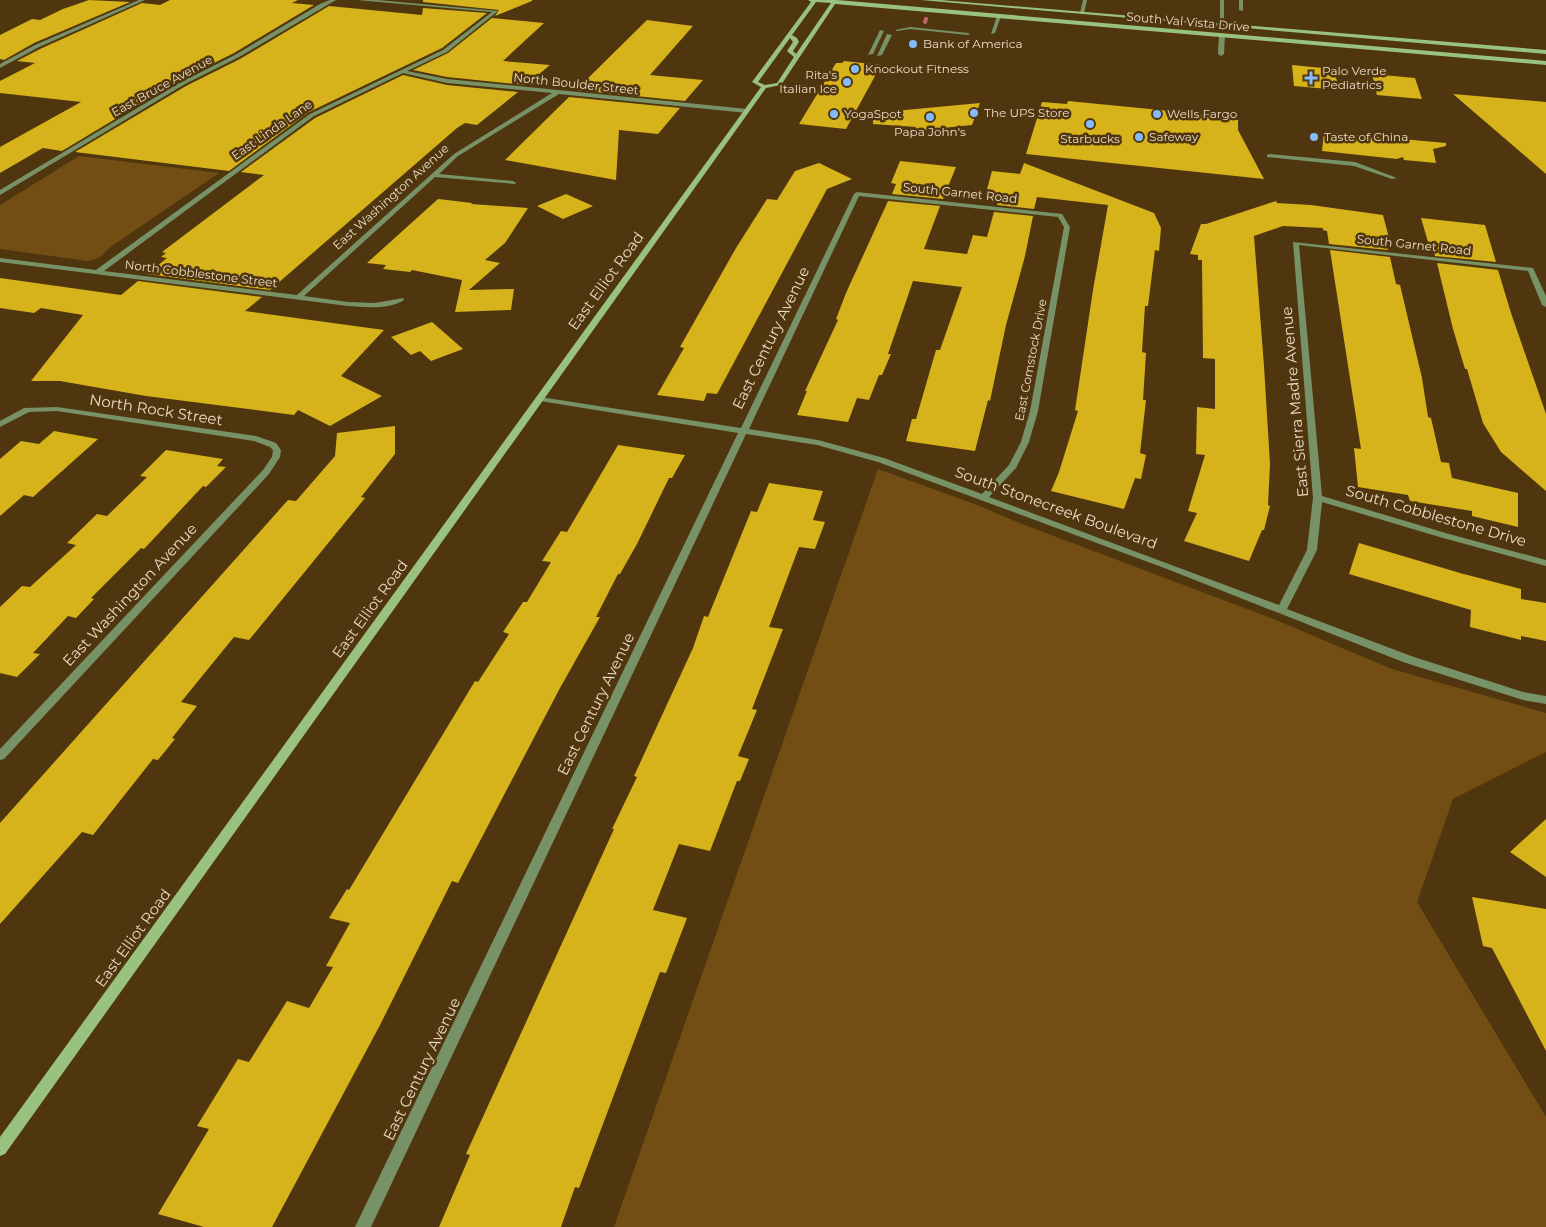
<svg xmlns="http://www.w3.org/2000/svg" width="1546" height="1227" viewBox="0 0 1546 1227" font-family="Montserrat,sans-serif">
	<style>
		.green { fill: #724e14 }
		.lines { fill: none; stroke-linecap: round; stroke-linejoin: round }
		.stream { stroke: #bf6870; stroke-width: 4 }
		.building { fill: #d6b21b }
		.lane { fill: #789267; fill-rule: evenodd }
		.street { fill: #789267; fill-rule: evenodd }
		.secondary { fill: #98c27d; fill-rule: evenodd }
		.poi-dot { fill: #86bbfb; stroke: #50360e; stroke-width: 2 }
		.labels { text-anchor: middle; stroke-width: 5; stroke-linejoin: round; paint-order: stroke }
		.far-street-label { font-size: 12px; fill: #eadac5; stroke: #50360e }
		.far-poi-label { font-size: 12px; fill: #eadac5; stroke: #50360e; text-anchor: start }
		.street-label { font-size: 15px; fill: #eadac5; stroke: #50360e }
	</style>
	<rect width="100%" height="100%" fill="#50360e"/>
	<g class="green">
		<path d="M 79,156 L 219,173 L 109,248 C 102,256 99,259 88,261 L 0,249 L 0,205 Z"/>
		<path d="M 878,469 L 977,505 L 1022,524 L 1271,618 L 1392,669 L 1546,713 L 1546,752 L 1453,799 L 1417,902 L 1546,1117 L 1546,1227 L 614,1227 Z"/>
	</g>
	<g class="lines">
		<path class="stream" d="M 925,22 L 926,19"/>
	</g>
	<g class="building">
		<path d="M 89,0 L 130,2 L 34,43 L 4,60 L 0,59 L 0,35 L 32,19 L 40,20 L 63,9 Z"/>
		<path d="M 170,0 L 298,0 L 292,3 L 314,5 L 234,53 L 180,80 L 62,151 L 43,148 L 0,173 L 0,147 L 81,102 L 0,93 L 0,81 L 35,63 L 17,61 L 40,49 L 142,3 L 160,5 Z"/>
		<path d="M 423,0 L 532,0 L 532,1 L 495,16 L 499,10 L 423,2 Z"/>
		<path d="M 329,6 L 422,15 L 423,8 L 487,13 L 442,48 L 309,112 L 229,171 L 75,152 L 186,86 L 240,59 Z"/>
		<path d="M 492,18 L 544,23 L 503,61 L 550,65 L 526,85 L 447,77 L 413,70 L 448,53 Z"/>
		<path d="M 647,20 L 693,26 L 650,75 L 703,80 L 685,101 L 576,90 Z"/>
		<path d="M 844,61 L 881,65 L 846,129 L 799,124 L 836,63 L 842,63 Z"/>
		<path d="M 1292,65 L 1333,69 L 1340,90 L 1294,86 Z"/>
		<path d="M 1372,74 L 1415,78 L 1422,99 L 1377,95 Z"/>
		<path d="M 403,75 L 447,85 L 518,92 L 477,125 L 465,123 L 457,128 L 270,290 L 147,274 L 167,258 L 161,257 L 166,253 L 162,252 L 264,175 L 241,172 L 315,118 Z"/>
		<path d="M 1453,94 L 1546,102 L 1546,174 Z"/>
		<path d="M 569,97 L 680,108 L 658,134 L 619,130 L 616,180 L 505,160 Z"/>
		<path d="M 1068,101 L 1211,115 L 1211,118 L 1238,120 L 1238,130 L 1264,179 L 1026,154 L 1042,102 L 1067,104 Z"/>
		<path d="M 980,103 L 972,125 L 914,131 L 916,127 L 873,124 L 873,113 Z"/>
		<path d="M 1324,132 L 1446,143 L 1446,146 L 1433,149 L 1436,163 L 1404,160 L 1403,157 L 1397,159 L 1322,151 Z"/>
		<path d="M 900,161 L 956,167 L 943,199 L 892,194 L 896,184 L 891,183 Z"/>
		<path d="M 819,163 L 852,179 L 827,189 L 717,394 L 707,393 L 704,401 L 657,395 L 684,348 L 680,347 L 736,248 L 767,199 L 777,200 L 795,171 Z"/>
		<path d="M 1024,163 L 1154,213 L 1161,228 L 1159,251 L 1155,250 L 1148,306 L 1145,306 L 1142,352 L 1146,353 L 1143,400 L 1146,400 L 1140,453 L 1146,455 L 1141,479 L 1135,478 L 1124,509 L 1051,491 L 1059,472 L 1078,411 L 1075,410 L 1093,290 L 1108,205 L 1037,197 L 1034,209 L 997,205 L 999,195 L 986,193 L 992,171 L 1020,174 Z"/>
		<path d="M 566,194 L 593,206 L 563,219 L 537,206 Z"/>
		<path d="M 438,199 L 472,203 L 471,204 L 528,208 L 505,243 L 485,260 L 500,263 L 469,290 L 514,289 L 511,310 L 455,312 L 462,280 L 412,270 L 410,272 L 383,269 L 386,265 L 367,263 Z"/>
		<path d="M 888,201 L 940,206 L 924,249 L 967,254 L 973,235 L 987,237 L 994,212 L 1033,216 L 1025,256 L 1006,325 L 990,401 L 988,400 L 975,451 L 906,441 L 912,419 L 916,419 L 936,350 L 940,350 L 962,287 L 913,281 L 888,354 L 891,354 L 882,375 L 879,375 L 869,400 L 857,398 L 848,422 L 797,415 L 807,391 L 805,391 L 838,320 L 836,319 L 846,293 Z"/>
		<path d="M 1276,201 L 1277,203 L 1311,205 L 1383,215 L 1389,238 L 1385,237 L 1388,250 L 1329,244 L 1327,231 L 1323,230 L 1323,228 L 1283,226 L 1254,236 L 1264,366 L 1270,464 L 1268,505 L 1270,506 L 1264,530 L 1262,530 L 1249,561 L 1184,541 L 1197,513 L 1188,511 L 1205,455 L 1196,454 L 1197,407 L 1215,409 L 1215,359 L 1203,358 L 1202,260 L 1198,260 L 1198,255 L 1190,254 L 1201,224 L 1206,224 Z"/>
		<path d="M 1421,218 L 1485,225 L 1496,262 L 1435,256 L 1432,243 L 1428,242 Z"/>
		<path d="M 1330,250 L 1390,257 L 1396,284 L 1400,285 L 1422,378 L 1428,417 L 1431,418 L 1441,462 L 1449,463 L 1452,478 L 1518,493 L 1518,527 L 1472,516 L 1472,511 L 1410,501 L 1408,495 L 1358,487 L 1354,448 L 1361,449 Z"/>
		<path d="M 1437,263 L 1498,270 L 1511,313 L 1546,414 L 1546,491 L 1501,452 L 1483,423 L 1467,369 L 1465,369 L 1453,329 Z"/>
		<path d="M 0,278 L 121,295 L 138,281 L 262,297 L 245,311 L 384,330 L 341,376 L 382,396 L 330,426 L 298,410 L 294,415 L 146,396 L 60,381 L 31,381 L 83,315 L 41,308 L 34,313 L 0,308 Z"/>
		<path d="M 432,322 L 463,349 L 431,361 L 420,351 L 411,355 L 391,337 Z"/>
		<path d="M 395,426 L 395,454 L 361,497 L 365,498 L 249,640 L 234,637 L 181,702 L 197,706 L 172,738 L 175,739 L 158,760 L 153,759 L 93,835 L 82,832 L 0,924 L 0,823 L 288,500 L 296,501 L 335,456 L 337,433 Z"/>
		<path d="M 54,431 L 98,439 L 33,497 L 24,495 L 0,516 L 0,459 L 21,441 L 39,444 Z"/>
		<path d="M 618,445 L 685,455 L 672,478 L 669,478 L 637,544 L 620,574 L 618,574 L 596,617 L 600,617 L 560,688 L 458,883 L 452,881 L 379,1027 L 272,1227 L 204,1227 L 158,1214 L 209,1129 L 197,1126 L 238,1059 L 249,1062 L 287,1001 L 309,1008 L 333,967 L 326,966 L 350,923 L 329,918 L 347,889 L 349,890 L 475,681 L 478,682 L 509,634 L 503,632 L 523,602 L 527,602 L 551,562 L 542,561 L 561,531 L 567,532 Z"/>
		<path d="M 166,450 L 223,459 L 217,466 L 226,467 L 206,487 L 203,486 L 144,549 L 141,548 L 91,598 L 94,599 L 76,618 L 68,616 L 33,653 L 40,654 L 17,677 L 0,673 L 0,607 L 22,586 L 30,587 L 76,545 L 67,543 L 97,514 L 107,516 L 147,477 L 140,476 Z"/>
		<path d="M 769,483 L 823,491 L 813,520 L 825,522 L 815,549 L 799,547 L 769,627 L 783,629 L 752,709 L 757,710 L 738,756 L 749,759 L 740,781 L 737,781 L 710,851 L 679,844 L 653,910 L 687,918 L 666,973 L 660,972 L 579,1188 L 575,1187 L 561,1227 L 439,1227 L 470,1155 L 466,1154 L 614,829 L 612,829 L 637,777 L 634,776 L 693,648 L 704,616 L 708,617 L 751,511 L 757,512 Z"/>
		<path d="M 1359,543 L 1460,573 L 1521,589 L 1521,599 L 1546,603 L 1546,641 L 1521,636 L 1521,640 L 1470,627 L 1471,610 L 1349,574 Z"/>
		<path d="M 1546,819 L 1546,877 L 1510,852 Z"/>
		<path d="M 1472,897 L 1546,909 L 1546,1051 L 1492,948 L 1483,946 Z"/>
	</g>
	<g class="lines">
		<g class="lane">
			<path d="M 1083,0 L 1087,0 L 1084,13 L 1082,14 L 1080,13 Z"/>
			<path d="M 1220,0 L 1224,0 L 1224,25 L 1222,26 L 1220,25 Z"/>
			<path d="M 1239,0 L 1243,0 L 1243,11 L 1239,10 Z"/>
			<path d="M 999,15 L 1001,16 L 995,33 L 991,34 L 997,16 Z"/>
			<path d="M 910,27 L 968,33 L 970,34 L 968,35 L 910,29 L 897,31 L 895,30 Z"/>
			<path d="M 880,30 L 884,31 L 873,54 L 868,55 Z"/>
			<path d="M 1222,33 L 1225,35 L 1224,54 L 1221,56 L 1218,54 L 1219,35 Z"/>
			<path d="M 887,34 L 892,35 L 882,55 L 877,56 Z"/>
			<path d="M 1269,154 L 1355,162 L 1397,178 L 1392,179 L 1354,166 L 1267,157 L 1267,155 Z"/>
		</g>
		<g class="street">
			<path d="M 139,0 L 145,0 L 39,47 L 0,68 L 0,64 L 35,45 Z"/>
			<path d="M 330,0 L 336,0 L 239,57 L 185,84 L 0,195 L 0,190 L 181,82 L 235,55 L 320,4 Z"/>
			<path d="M 357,0 L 377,0 L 498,11 L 447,52 L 407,71 L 447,79 L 747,109 L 750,111 L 747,113 L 559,94 L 458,156 L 439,174 L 513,181 L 516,183 L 515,184 L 435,177 L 304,296 L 348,302 L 375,303 L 403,298 L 404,300 C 389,310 365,307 348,306 L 0,262 L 0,258 L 96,270 L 310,114 L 443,50 L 492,12 ZM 403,73 L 447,83 L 552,93 L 454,154 L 297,295 L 104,271 L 314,116 Z"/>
			<path d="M 857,192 L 1062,214 L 1070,227 L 1038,411 L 1029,442 L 1016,468 L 989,497 L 1279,605 L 1307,550 L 1313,498 L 1293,242 L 1533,268 L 1546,296 L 1546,307 L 1542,305 L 1528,271 L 1299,245 L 1322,496 L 1449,534 L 1546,560 L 1546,566 L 1443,538 L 1322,502 L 1317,550 L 1287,609 L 1411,656 L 1523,692 L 1546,696 L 1546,704 L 1523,700 L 1403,662 L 1167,569 L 878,462 L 817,445 L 746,434 L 371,1227 L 355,1227 L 738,433 L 540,401 L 536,399 L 540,397 L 741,428 L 854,194 ZM 859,196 L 1058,217 L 1064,227 L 1030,411 L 1021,442 L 1009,465 L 982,494 L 884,458 L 818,440 L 749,429 Z"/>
			<path d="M 57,407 L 256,436 L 276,443 L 281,450 L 280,457 L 269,474 L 4,759 L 0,760 L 0,749 L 263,470 L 272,457 L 273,450 L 270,447 L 254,441 L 57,411 L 29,412 L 0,427 L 0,421 L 24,408 Z"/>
		</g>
		<g class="secondary">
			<path d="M 808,0 L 837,0 L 1546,61 L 1546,65 L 835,4 L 781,85 L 766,88 L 5,1154 L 0,1156 L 0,1137 L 761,87 L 752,82 L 811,2 ZM 816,2 L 831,3 L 796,54 L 793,51 L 799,42 L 797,38 L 792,35 ZM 790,38 L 793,42 L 787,51 L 794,57 L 777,83 L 765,85 L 758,82 Z"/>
			<path d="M 921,0 L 940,0 L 1546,50 L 1546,54 Z"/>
		</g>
	</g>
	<g class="poi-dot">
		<circle cx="913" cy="44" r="5"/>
		<circle cx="855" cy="69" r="5"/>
		<path d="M1308.5 70.5h5v5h5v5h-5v5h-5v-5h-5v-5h5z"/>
		<circle cx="847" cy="82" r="5"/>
		<circle cx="974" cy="113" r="5"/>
		<circle cx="834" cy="114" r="5"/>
		<circle cx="1157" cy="114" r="5"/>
		<circle cx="930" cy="117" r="5"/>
		<circle cx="1090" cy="124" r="5"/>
		<circle cx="1139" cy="137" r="5"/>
		<circle cx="1314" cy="137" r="5"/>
	</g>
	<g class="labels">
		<g class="far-street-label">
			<text transform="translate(1188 22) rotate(5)" y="4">South Val Vista Drive</text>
			<text transform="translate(576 84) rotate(6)" y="4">North Boulder Street</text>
			<text transform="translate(162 86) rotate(-29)" y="4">East Bruce Avenue</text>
			<text transform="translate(272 130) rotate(-35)" y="4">East Linda Lane</text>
			<text transform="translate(960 193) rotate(6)" y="4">South Garnet Road</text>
			<text transform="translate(391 197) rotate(-42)" y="4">East Washington Avenue</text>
			<text transform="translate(1414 245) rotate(6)" y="4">South Garnet Road</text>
			<text transform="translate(201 274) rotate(7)" y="4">North Cobblestone Street</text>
			<text transform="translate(1031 360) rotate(-79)" y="4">East Comstock Drive</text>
		</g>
		<g class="far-poi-label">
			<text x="923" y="48">Bank of America</text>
			<text x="865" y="73">Knockout Fitness</text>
			<text x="1322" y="75">Palo Verde<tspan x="1322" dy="14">Pediatrics</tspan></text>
			<text x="837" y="79" text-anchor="end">Rita's<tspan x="837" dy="14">Italian Ice</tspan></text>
			<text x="984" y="117">The UPS Store</text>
			<text x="844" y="118">YogaSpot</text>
			<text x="1167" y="118">Wells Fargo</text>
			<text x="930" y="136" text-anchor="middle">Papa John's</text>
			<text x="1149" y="141">Safeway</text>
			<text x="1324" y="141">Taste of China</text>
			<text x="1090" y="143" text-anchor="middle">Starbucks</text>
		</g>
		<g class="street-label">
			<text transform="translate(606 281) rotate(-54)" y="5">East Elliot Road</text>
			<text transform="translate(771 338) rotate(-64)" y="5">East Century Avenue</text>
			<text transform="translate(1295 402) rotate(-95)" y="5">East Sierra Madre Avenue</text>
			<text transform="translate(156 410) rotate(9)" y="5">North Rock Street</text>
			<text transform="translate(1056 508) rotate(20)" y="5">South Stonecreek Boulevard</text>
			<text transform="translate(1436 516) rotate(16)" y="5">South Cobblestone Drive</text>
			<text transform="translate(130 595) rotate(-47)" y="5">East Washington Avenue</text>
			<text transform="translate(370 609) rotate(-54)" y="5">East Elliot Road</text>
			<text transform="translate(596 704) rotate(-64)" y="5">East Century Avenue</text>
			<text transform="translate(133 938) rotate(-54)" y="5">East Elliot Road</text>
			<text transform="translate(422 1069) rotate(-64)" y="5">East Century Avenue</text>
		</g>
	</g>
</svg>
